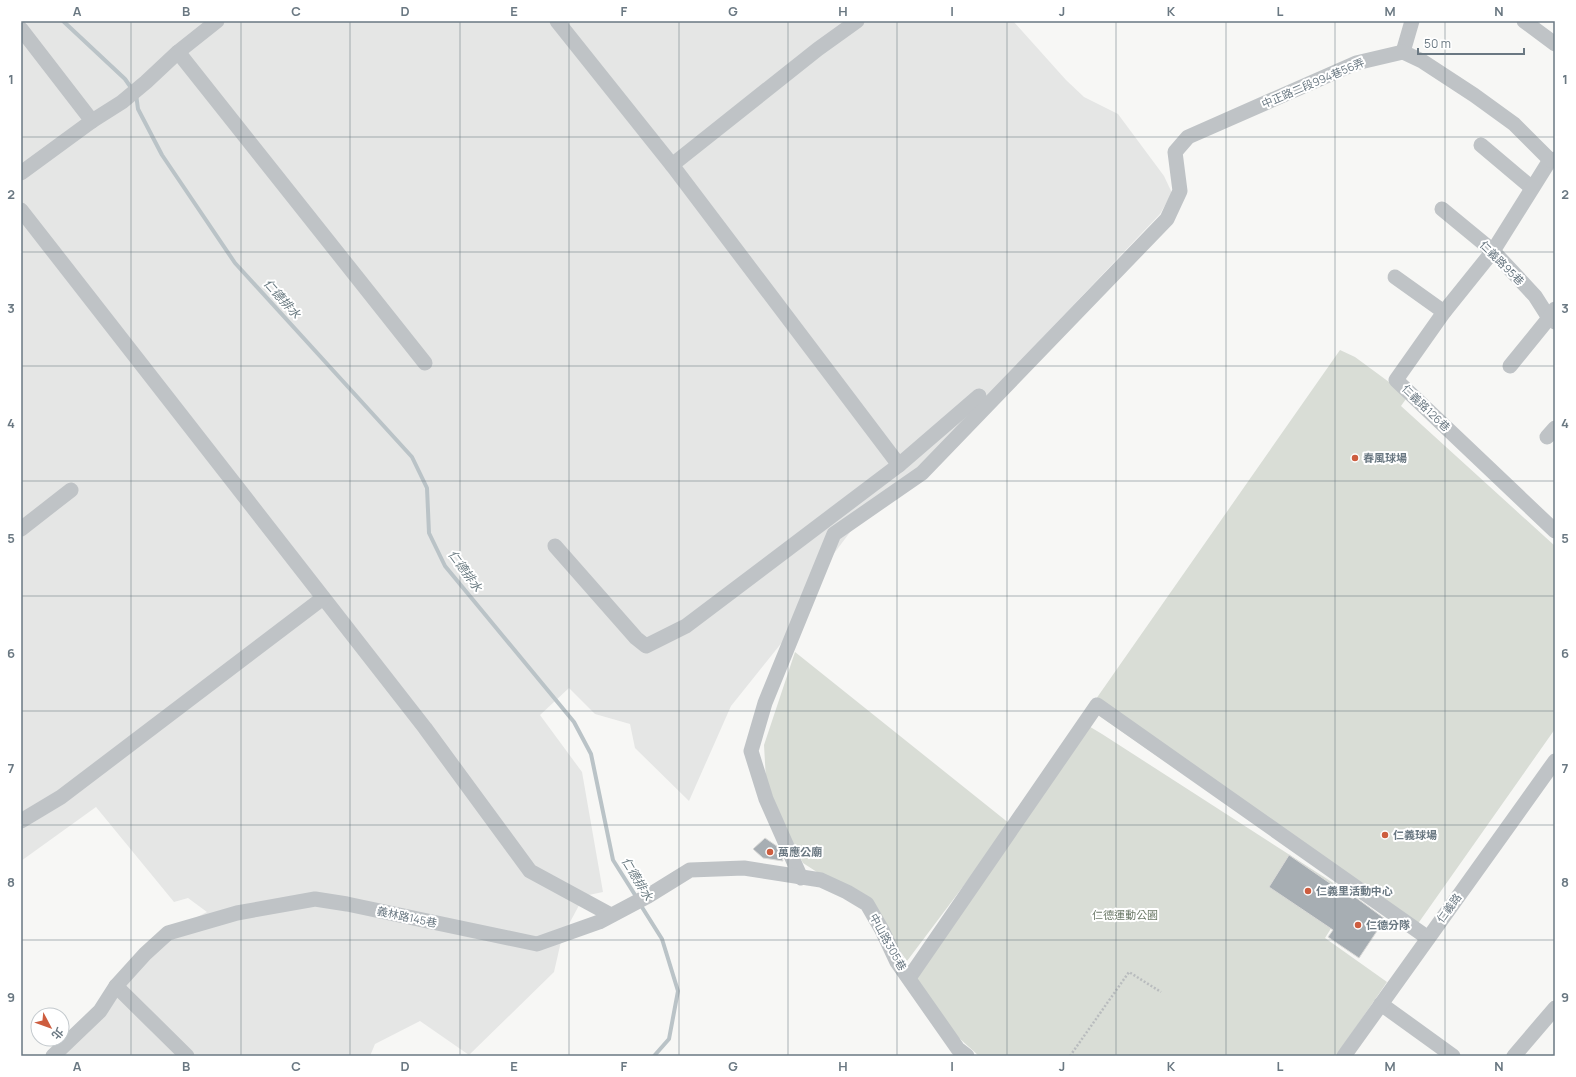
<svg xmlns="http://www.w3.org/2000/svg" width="1576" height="1077" viewBox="0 0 1576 1077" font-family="Manrope,'Noto Sans TC',sans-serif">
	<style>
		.built { fill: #e5e6e5 }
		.green { fill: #d9ddd6 }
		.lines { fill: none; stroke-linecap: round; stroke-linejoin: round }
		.stream { stroke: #bac3c7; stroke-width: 4 }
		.building { fill: #a7aeb3; stroke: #d9d9d7 }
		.path { stroke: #b9bcbe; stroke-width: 2.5; stroke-dasharray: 2 2; stroke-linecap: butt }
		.minor { stroke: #bfc3c6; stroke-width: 15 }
		.grid { fill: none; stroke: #6a7882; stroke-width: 1; stroke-opacity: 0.55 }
		.poi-dot { fill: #cd5d3f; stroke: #fff; stroke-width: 1.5 }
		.labels { text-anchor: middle; stroke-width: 4; stroke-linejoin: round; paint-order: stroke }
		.street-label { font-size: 11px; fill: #6a7882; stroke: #fff }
		.poi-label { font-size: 11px; font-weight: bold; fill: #6a7882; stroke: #fff; text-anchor: start }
		.park-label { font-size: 11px; fill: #6c7a68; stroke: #fff }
		.water-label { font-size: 12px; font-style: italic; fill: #66777e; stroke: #fff }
		.neatline { fill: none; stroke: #6a7882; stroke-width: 1.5 }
		.grid-label { font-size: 13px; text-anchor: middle; font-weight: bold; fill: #6a7882 }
	</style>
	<rect width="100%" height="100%" fill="#f7f7f5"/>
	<path class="built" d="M 21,21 L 1013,21 L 1066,80 L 1084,97 L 1118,114 L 1164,176 L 1172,193 L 1160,214 L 1042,338 L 970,421 L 860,519 L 820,572 L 808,610 L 731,706 L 689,801 L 635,748 L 630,724 L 595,714 L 569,688 L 540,715 L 582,772 L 603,892 L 584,896 L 562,937 L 554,972 L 469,1055 L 420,1021 L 375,1044 L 370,1056 L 54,1056 L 164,934 L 207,912 L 188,898 L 174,902 L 96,807 L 21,861 Z"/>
	<g class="green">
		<path d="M 1340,350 L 1355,357 L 1408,396 L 1401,406 L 1555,546 L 1555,729 L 1417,925 L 1192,780 L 1089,709 Z"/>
		<path d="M 795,652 L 1010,824 L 907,961 L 868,905 L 803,863 L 786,830 L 766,780 L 764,745 Z"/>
		<path d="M 1087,725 L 1102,734 L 1352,895 L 1325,938 L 1387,982 L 1336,1056 L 979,1056 L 939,1020 L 910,974 Z"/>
	</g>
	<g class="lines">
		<g class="stream">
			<path d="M 63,21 L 125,79 L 132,89"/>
			<path d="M 136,94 L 138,109 L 162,155 L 235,263 L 412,457 L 427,488 L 429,533 L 445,566 L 574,722 L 591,754 L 613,860 L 637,898"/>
			<path d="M 640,904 L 662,939 L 678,991 L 669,1039 L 654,1056"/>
		</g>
	</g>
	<g class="building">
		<path d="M 765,838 L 778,847 L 783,861 L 763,858 L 753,849 Z"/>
		<path d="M 1289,855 L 1353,899 L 1355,897 L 1385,919 L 1359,958 L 1328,937 L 1333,930 L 1269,887 Z"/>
	</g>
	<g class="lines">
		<path class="path" d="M 1070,1056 L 1129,972 L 1161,992"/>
		<g class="minor">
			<path d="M 557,21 L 672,165 L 899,465"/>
			<path d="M 1524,21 L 1555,44"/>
			<path d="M 21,29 L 92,121"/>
			<path d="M 178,52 L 425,363"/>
			<path d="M 1403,52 L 1412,21"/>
			<path d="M 1481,145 L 1532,188"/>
			<path d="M 1555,159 L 1550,160 L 1493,251 L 1444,312 L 1396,380 L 1555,531"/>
			<path d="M 672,165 L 818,49 L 857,21"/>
			<path d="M 21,173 L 92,121 L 122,102 L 146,82 L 178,52 L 217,21"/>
			<path d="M 1442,209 L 1493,251 L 1535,296 L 1549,318 L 1555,322"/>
			<path d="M 21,210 L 425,728 L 530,871 L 611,915"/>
			<path d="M 1395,277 L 1444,312"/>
			<path d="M 1510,366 L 1549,318 L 1555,309"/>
			<path d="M 1547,437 L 1555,428"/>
			<path d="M 21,529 L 71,490"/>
			<path d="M 555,546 L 636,638 L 646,646 L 686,626 L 899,465 L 979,396"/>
			<path d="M 21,821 L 61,797 L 323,598"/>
			<path d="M 801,878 L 766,799 L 751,751 L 765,703 L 834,534 L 922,473 L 1167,219 L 1180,191 L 1175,152 L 1188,137 L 1356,63 L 1403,52 L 1422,61 L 1474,95 L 1514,124 L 1550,160"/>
			<path d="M 909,978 L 1097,705 L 1428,938"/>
			<path d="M 116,986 L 187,1056"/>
			<path d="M 1381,1004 L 1453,1056"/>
			<path d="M 53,1056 L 100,1011 L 116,986 L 145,954 L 168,933 L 237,913 L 315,899 L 347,904 L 537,944 L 599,922 L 648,896 L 690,870 L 744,868 L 821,880 L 847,892 L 867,904 L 882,930 L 897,962 L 958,1049 L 967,1056"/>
			<path d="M 1344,1056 L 1555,761"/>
			<path d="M 1514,1056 L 1555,1008"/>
		</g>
	</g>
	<path class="grid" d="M 131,21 L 131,1056M 241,21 L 241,1056M 350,21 L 350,1056M 460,21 L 460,1056M 569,21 L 569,1056M 679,21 L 679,1056M 788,21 L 788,1056M 897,21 L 897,1056M 1007,21 L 1007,1056M 1116,21 L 1116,1056M 1226,21 L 1226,1056M 1335,21 L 1335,1056M 1445,21 L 1445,1056M 21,137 L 1555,137M 21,252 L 1555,252M 21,366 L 1555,366M 21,481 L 1555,481M 21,596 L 1555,596M 21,711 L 1555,711M 21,825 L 1555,825M 21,940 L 1555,940"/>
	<g class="poi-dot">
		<circle cx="1355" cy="458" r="4"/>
		<circle cx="1385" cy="835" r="4"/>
		<circle cx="770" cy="852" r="4"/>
		<circle cx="1308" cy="891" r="4"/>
		<circle cx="1358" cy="925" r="4"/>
	</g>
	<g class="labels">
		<g class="street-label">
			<text transform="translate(1313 83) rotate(-23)" y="4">中正路二段994巷56弄</text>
			<text transform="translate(1502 263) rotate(45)" y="4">仁義路95巷</text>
			<text transform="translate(1426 408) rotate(44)" y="4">仁義路126巷</text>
			<text transform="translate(1449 908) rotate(-54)" y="4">仁義路</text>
			<text transform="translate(407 917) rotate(12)" y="4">義林路145巷</text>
			<text transform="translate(888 942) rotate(61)" y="4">中山路305巷</text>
		</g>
		<g class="poi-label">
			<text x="1363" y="462">春風球場</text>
			<text x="1393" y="839">仁義球場</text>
			<text x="778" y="856">萬應公廟</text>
			<text x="1316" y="895">仁義里活動中心</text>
			<text x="1366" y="929">仁德分隊</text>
		</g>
		<g class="park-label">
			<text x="1125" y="919">仁德運動公園</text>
		</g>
		<g class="water-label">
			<text transform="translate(282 299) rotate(48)" y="4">仁德排水</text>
			<text transform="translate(465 571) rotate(54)" y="4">仁德排水</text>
			<text transform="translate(637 879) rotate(59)" y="4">仁德排水</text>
		</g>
	</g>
	<rect width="1576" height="1077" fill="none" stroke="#ffffff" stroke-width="44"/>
	<g transform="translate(50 1027) rotate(131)"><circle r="19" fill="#ffffff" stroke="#c3c9cd"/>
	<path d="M0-3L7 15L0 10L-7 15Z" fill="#cd5d3f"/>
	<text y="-6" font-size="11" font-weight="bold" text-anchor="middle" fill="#6a7882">北</text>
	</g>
	<path d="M1418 48v6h106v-6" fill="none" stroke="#6a7882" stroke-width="2"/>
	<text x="1424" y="48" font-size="12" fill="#6a7882" stroke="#ffffff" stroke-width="3" paint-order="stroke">50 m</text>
	<rect x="22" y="22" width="1532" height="1033" class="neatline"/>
	<g class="grid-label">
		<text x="77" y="16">A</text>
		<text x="186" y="16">B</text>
		<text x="296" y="16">C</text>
		<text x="405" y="16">D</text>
		<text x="514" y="16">E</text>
		<text x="624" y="16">F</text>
		<text x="733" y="16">G</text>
		<text x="843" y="16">H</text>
		<text x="952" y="16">I</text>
		<text x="1062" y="16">J</text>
		<text x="1171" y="16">K</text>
		<text x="1280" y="16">L</text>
		<text x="1390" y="16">M</text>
		<text x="1499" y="16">N</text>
		<text x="11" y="84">1</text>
		<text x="1565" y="84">1</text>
		<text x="11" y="199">2</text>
		<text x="1565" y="199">2</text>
		<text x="11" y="313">3</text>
		<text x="1565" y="313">3</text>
		<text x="11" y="428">4</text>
		<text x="1565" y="428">4</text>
		<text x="11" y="543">5</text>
		<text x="1565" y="543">5</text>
		<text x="11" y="658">6</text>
		<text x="1565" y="658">6</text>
		<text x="11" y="773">7</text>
		<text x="1565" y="773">7</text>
		<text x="11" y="887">8</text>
		<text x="1565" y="887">8</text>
		<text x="11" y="1002">9</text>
		<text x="1565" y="1002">9</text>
		<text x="77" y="1071">A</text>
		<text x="186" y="1071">B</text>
		<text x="296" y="1071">C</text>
		<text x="405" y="1071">D</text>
		<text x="514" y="1071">E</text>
		<text x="624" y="1071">F</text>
		<text x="733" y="1071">G</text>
		<text x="843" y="1071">H</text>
		<text x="952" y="1071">I</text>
		<text x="1062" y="1071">J</text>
		<text x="1171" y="1071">K</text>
		<text x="1280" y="1071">L</text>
		<text x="1390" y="1071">M</text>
		<text x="1499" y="1071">N</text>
	</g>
</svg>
